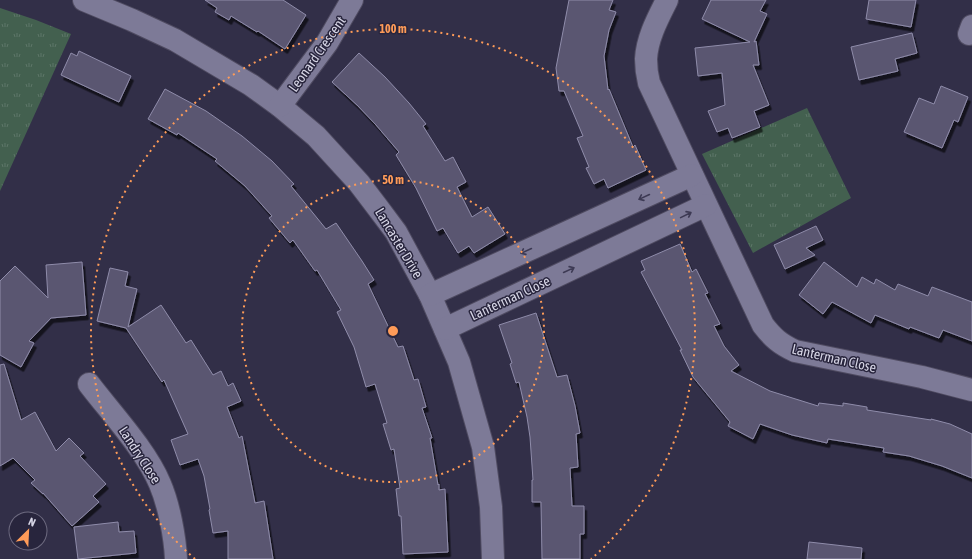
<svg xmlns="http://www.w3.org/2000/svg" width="972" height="559" viewBox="0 0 972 559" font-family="'Asap Condensed',sans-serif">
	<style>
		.grass { fill: url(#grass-tufts) }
		.building { fill: #5a5671; stroke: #8f8caa; filter: url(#shadow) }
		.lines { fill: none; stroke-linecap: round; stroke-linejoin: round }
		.minor-casing { stroke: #4f4b61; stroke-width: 24 }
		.minor { stroke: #7d7a97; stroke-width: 22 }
		.oneway { stroke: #3d3a54 }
		.ring { fill: none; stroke: #fe9b58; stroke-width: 2; stroke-dasharray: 2 4 }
		.labels { text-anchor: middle; stroke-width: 3; stroke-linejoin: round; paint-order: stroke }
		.street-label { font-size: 14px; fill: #d6d5e5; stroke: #28253d }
		.centre { fill: #fe9b58; stroke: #28253d; stroke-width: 2 }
		.ring-label { font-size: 12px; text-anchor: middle; font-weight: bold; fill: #fe9b58; stroke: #28253d; stroke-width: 3; stroke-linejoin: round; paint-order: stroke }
	</style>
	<defs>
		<pattern id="grass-tufts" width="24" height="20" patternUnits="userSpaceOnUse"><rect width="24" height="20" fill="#43604f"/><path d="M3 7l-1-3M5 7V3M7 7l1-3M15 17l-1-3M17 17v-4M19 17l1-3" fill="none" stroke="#5d7668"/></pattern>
		<filter id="shadow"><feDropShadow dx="2.5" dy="4.5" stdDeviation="0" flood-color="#0009"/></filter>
	</defs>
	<rect width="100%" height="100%" fill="#322f48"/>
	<g class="grass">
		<path d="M 0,8 L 36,20 L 71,34 L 0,191 Z"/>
		<path d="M 807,108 L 851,198 L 753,253 L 702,154 Z"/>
	</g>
	<g class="building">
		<path d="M 205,0 L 283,0 L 306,15 L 285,49 L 258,31 L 257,32 L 231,16 L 229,20 L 215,12 L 217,8 Z"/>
		<path d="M 569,0 L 613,0 L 609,10 L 616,12 L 609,30 L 604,56 L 608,90 L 609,89 L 633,147 L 635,145 L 646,170 L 608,188 L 604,179 L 594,184 L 586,168 L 589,167 L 577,138 L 583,136 L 564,91 L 559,91 L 556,68 Z"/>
		<path d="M 711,0 L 766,0 L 760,11 L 767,14 L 754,42 L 756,41 L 759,65 L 753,65 L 769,105 L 754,111 L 760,127 L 732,138 L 728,128 L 717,132 L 708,111 L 725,105 L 722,73 L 698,76 L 695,48 L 750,42 L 702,19 Z"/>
		<path d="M 869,0 L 916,0 L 911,27 L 866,19 Z"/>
		<path d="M 912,33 L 917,53 L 895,59 L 898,71 L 859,80 L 851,47 Z"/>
		<path d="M 79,51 L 131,76 L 119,102 L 61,75 L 71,53 L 77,56 Z"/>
		<path d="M 359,53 L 385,77 L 409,103 L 426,124 L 423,126 L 445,161 L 453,157 L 466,182 L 457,187 L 472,217 L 488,207 L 505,234 L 474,253 L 469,246 L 458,253 L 443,228 L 437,231 L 416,188 L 396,155 L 399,152 L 376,125 L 358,106 L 332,82 Z"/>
		<path d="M 941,86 L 968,97 L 958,122 L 954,120 L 942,148 L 904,132 L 919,98 L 934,104 Z"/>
		<path d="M 165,89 L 206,111 L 242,136 L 272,161 L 294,184 L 291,186 L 326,229 L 336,223 L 362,261 L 374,280 L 368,284 L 398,347 L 403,346 L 414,380 L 418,379 L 426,407 L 422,408 L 432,438 L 430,438 L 438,485 L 439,484 L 439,490 L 445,489 L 448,552 L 403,554 L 401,516 L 399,516 L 396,489 L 400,488 L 394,449 L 391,450 L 383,424 L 387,423 L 375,384 L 366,387 L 354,347 L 337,312 L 341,310 L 317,270 L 315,271 L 293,240 L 290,243 L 269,218 L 272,216 L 245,186 L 215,161 L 217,159 L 178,133 L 177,135 L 148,119 Z"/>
		<path d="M 816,226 L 823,240 L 806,248 L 815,255 L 785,269 L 774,245 Z"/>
		<path d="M 680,244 L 692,272 L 696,269 L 708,293 L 705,294 L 720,324 L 714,326 L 724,346 L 739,365 L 731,371 L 770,391 L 818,406 L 819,403 L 843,406 L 843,403 L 867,407 L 867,410 L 931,420 L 931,419 L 950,424 L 972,434 L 972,478 L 942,466 L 909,456 L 883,452 L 884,448 L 828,439 L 827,443 L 792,435 L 760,424 L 753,439 L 728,426 L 730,422 L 693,377 L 680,350 L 682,350 L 641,272 L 645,270 L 641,261 Z"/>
		<path d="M 82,262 L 86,315 L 51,318 L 29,341 L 34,343 L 21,367 L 0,355 L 0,281 L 15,266 L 48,298 L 46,265 Z"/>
		<path d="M 824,262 L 857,287 L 862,277 L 874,284 L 876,279 L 895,290 L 898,284 L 928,296 L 932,287 L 972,302 L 972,341 L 943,330 L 939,338 L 910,327 L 909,329 L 875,315 L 871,323 L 832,302 L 823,314 L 799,295 Z"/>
		<path d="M 110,268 L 128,272 L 125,286 L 137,289 L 128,327 L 161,305 L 186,343 L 191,340 L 213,375 L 221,371 L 228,386 L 233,383 L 241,401 L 227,407 L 239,438 L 242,436 L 255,503 L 264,501 L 273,559 L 228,559 L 228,531 L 213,533 L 209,510 L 210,509 L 204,476 L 198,459 L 180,465 L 171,440 L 188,434 L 164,380 L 162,382 L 126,328 L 97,321 Z"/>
		<path d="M 536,313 L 557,377 L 567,375 L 575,406 L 580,433 L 576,434 L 578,467 L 570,468 L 572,506 L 584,506 L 584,534 L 580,534 L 580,559 L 542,559 L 541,502 L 532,502 L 532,480 L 533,480 L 530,437 L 527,417 L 519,382 L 516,383 L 510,364 L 512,363 L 499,325 Z"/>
		<path d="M 4,364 L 21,420 L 35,412 L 56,451 L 69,438 L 84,453 L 80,456 L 106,484 L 93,496 L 99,502 L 72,526 L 43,493 L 43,494 L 31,483 L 35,480 L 13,458 L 0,466 L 0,365 Z"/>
		<path d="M 118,522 L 119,532 L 134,531 L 136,553 L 78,559 L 74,527 Z"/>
		<path d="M 809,542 L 862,548 L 861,559 L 807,559 Z"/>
	</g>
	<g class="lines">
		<defs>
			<g id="minor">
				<path d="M 84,0 L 132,20 L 175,40 L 251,85 L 280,106 L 316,136 L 359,183 L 378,208 L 396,232 L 430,295 L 459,362 L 483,447 L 491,507 L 493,559"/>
				<path d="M 667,0 C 658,18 647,38 646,59 C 646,67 647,75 649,83 L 763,325 C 773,338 780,344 795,351 L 922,377 L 972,390"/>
				<path d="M 969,34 L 972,26"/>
				<path d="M 280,106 L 327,43 L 352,0"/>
				<path d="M 430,295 L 692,175"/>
				<path d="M 445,329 L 706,205"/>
				<path d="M 89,384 C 111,413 146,450 160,484 C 169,505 175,537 176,559"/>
			</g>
		</defs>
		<use href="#minor" class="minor-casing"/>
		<use href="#minor" class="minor"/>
	</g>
	<defs><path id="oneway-shaft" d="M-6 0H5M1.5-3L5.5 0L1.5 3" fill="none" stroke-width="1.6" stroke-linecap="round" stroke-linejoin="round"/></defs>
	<g class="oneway">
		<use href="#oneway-shaft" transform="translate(644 197) rotate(155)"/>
		<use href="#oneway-shaft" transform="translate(686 215) rotate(-26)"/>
		<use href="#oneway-shaft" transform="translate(526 251) rotate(155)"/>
		<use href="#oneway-shaft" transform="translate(569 270) rotate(-25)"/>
	</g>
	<g class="ring">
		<circle cx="393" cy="331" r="151"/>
		<path d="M195 559A302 302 0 1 1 591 559"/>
	</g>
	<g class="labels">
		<g class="street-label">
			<text transform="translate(317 54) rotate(-55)" y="5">Leonard Crescent</text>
			<text transform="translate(399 243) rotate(59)" y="5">Lancaster Drive</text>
			<text transform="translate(510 298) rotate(-25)" y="5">Lanterman Close</text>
			<text transform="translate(834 358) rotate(13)" y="5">Lanterman Close</text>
			<text transform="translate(140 455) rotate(57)" y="5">Landry Close</text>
		</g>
	</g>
	<circle cx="393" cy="331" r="6" class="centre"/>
	<g class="ring-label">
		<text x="393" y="33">100 m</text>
		<text x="393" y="184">50 m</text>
	</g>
	<g transform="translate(28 531) rotate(24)"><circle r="19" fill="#28253d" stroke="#6e6b80"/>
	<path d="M0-3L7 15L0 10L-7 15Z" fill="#fe9b58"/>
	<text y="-6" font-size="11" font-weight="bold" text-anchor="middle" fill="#d6d5e5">N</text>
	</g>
</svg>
